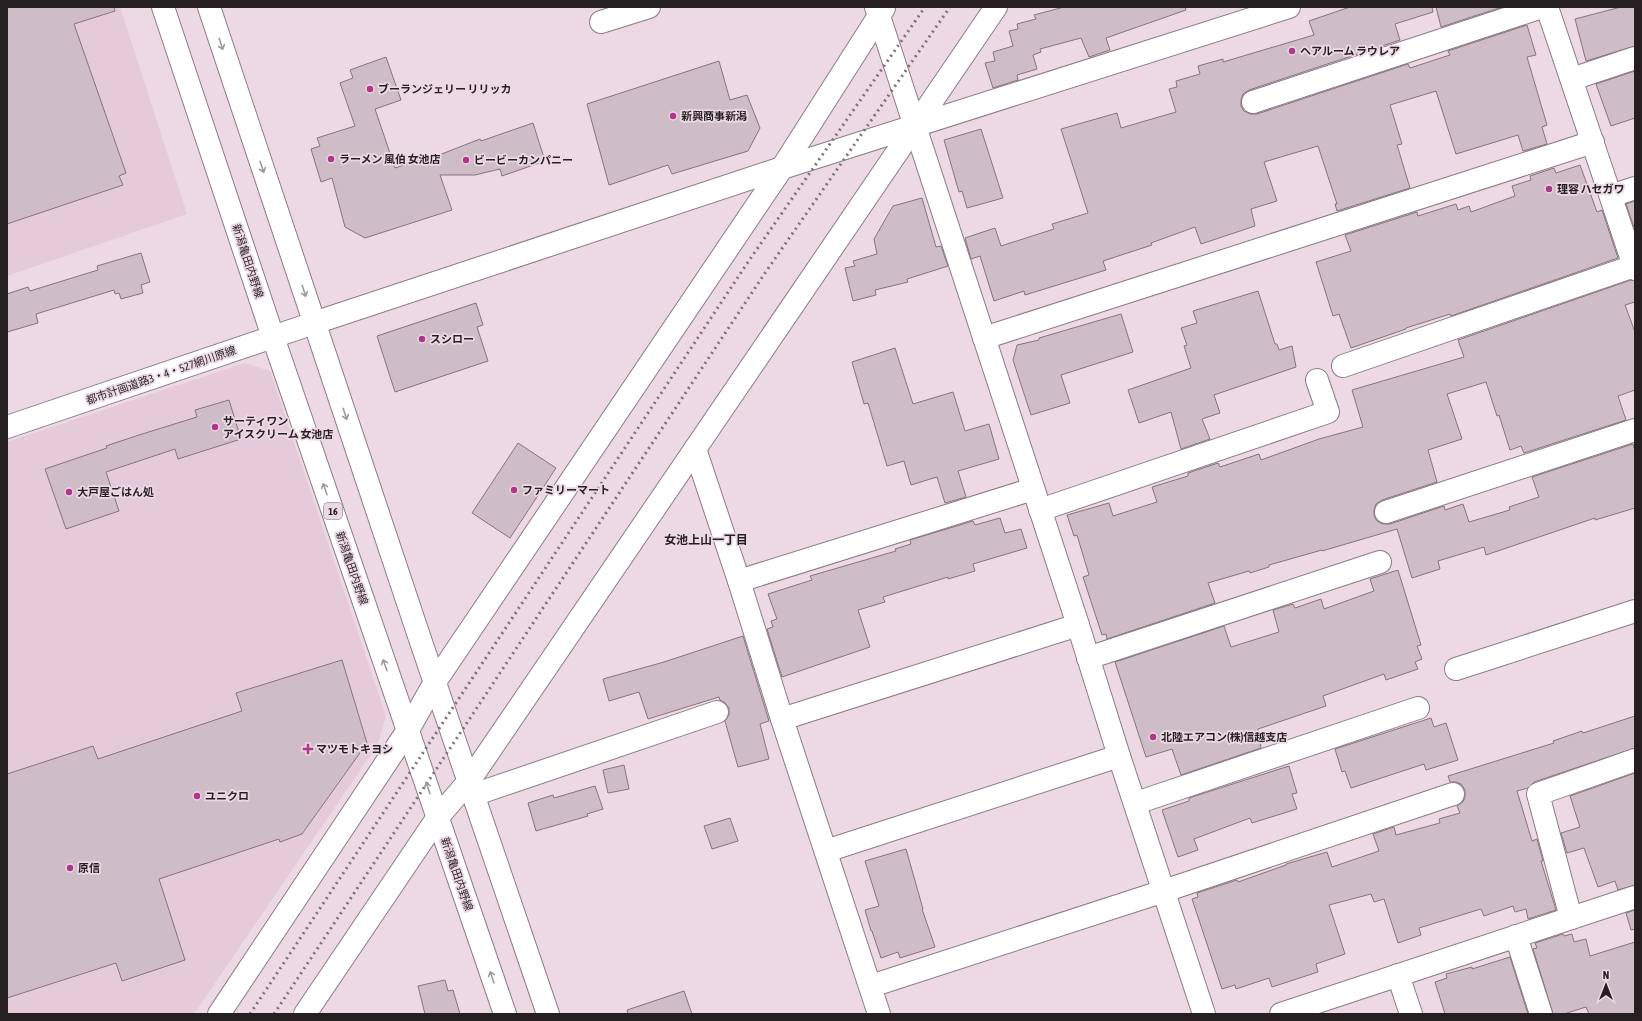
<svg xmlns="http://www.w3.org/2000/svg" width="1642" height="1021" viewBox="0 0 1642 1021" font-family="'Asap Condensed','Noto Sans JP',sans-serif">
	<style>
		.built { fill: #e5cbd9 }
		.building { fill: #cebcc6; stroke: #85747e }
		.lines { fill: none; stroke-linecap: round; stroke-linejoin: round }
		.minor-casing { stroke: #8c7b85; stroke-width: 24 }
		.tertiary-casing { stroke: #8c7b85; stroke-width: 24 }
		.primary-casing { stroke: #8c7b85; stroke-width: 24 }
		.minor { stroke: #fff; stroke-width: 22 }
		.tertiary { stroke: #fff; stroke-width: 22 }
		.primary { stroke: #fff; stroke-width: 22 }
		.rail { stroke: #7e7278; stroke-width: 3; stroke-dasharray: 2 4; stroke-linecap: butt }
		.oneway { stroke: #9d9a9c }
		.poi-dot { fill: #b03689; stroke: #ecd9e3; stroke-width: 1.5 }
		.labels { text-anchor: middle; stroke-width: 3.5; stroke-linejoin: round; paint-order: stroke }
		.shield { fill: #ecd9e3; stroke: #61575c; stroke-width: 1 }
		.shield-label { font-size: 10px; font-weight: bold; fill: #251f22 }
		.poi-label { font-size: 11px; font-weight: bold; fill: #251f22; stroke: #ecd9e3; text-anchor: start }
		.street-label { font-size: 11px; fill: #251f22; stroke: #ecd9e3 }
		.neighbourhood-label { font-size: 12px; font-weight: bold; fill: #251f22; stroke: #ecd9e3 }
	</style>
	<rect width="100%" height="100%" fill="#ecd9e3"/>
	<g class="built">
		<path d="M 7,7 L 120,7 L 187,214 L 7,276 Z"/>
		<path d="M 245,363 L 270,371 L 386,716 L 378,744 L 194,1014 L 7,1014 L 7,442 Z"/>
	</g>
	<g class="building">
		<path d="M 7,7 L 114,7 L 115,11 L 74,24 L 126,173 L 119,176 L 123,185 L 7,224 Z"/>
		<path d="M 1064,7 L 1185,7 L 1186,10 L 1106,38 L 1110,50 L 1089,57 L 1081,38 L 1040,49 L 1041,52 L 1033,55 L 1037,69 L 1017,75 L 1018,80 L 993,88 L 985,63 L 995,61 L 993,52 L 1013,46 L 1009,31 L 1018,29 L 1017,24 L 1036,19 L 1034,15 Z"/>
		<path d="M 1350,7 L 1432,7 L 1433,12 L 1395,24 L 1400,40 L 1249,90 L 1243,94 L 1241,100 L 1241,106 L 1244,111 L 1250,114 L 1257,114 L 1408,64 L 1410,68 L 1450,55 L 1448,51 L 1527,25 L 1536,55 L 1527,57 L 1547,125 L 1542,127 L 1547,144 L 1523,151 L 1518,135 L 1456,154 L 1436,91 L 1390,105 L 1402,144 L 1397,145 L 1410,188 L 1337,211 L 1335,204 L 1337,204 L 1318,146 L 1264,162 L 1277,201 L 1251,209 L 1255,226 L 1201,244 L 1195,227 L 1151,243 L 1152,245 L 1103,261 L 1106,270 L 1025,295 L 1024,291 L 994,301 L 980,256 L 971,259 L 965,238 L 995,228 L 1001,246 L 1054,229 L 1052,224 L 1088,213 L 1061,129 L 1117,113 L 1121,128 L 1176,112 L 1169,89 L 1177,87 L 1176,81 L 1200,74 L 1198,66 L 1223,59 L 1223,62 L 1314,35 L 1309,21 Z"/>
		<path d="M 1436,7 L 1502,7 L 1441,27 Z"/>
		<path d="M 1621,7 L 1635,7 L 1635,46 L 1586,61 L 1575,19 Z"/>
		<path d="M 386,57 L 401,100 L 375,109 L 395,168 L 434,155 L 434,157 L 480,139 L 481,141 L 533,123 L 545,161 L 502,176 L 500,169 L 475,175 L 440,175 L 452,210 L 365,238 L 345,227 L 332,178 L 321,182 L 311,149 L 320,146 L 317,138 L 355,126 L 340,83 L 353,78 L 350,70 Z"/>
		<path d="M 719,61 L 730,100 L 747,95 L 760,128 L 748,151 L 672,174 L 668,165 L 609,185 L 587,104 Z"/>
		<path d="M 1635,71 L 1635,118 L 1611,126 L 1596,84 Z"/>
		<path d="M 981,129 L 1003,198 L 967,208 L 962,191 L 959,192 L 944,140 Z"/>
		<path d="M 1580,165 L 1597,212 L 1602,210 L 1618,258 L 1451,316 L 1450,314 L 1406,328 L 1406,329 L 1351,348 L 1339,314 L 1333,316 L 1316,262 L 1351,251 L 1345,235 L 1417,212 L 1418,216 L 1456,204 L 1458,210 L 1469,206 L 1471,212 L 1515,196 L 1512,186 L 1531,180 L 1530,176 L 1554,168 L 1556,173 Z"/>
		<path d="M 922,198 L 936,247 L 941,246 L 948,266 L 907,279 L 908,282 L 875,290 L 876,295 L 853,301 L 845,268 L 855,266 L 853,261 L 877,254 L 874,239 L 893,206 Z"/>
		<path d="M 1635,201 L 1635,230 L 1626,204 Z"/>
		<path d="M 141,253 L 150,282 L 141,285 L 143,293 L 121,299 L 119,293 L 115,294 L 114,290 L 36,314 L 38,323 L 7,332 L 7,294 L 28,287 L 30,291 L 98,270 L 97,266 Z"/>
		<path d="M 1631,280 L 1635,281 L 1635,302 L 1625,305 L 1635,332 L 1635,390 L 1618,396 L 1626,420 L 1524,453 L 1521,446 L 1510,450 L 1499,415 L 1497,416 L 1486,382 L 1447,394 L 1462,439 L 1428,450 L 1437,482 L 1382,500 L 1376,504 L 1374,510 L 1374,516 L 1377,521 L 1383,524 L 1390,524 L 1444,506 L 1445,510 L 1463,504 L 1469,522 L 1510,510 L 1509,507 L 1539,497 L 1532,477 L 1633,444 L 1635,451 L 1635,508 L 1595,520 L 1595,518 L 1486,555 L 1484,547 L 1438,561 L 1440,569 L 1412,578 L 1397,529 L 1322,551 L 1322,550 L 1269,565 L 1269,567 L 1250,573 L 1249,571 L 1208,583 L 1215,603 L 1107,639 L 1106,634 L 1102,635 L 1083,577 L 1089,575 L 1077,535 L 1074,536 L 1067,515 L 1109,503 L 1113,516 L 1157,502 L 1152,487 L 1188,476 L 1188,473 L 1218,463 L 1220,467 L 1259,454 L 1261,460 L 1319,439 L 1363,427 L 1352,390 L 1464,357 L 1458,340 Z"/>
		<path d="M 1258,291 L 1275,344 L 1277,344 L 1279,350 L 1292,346 L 1296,367 L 1214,395 L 1220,413 L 1202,419 L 1210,439 L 1181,449 L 1171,412 L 1139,423 L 1128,390 L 1191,368 L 1184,346 L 1187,345 L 1181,328 L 1197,323 L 1193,311 Z"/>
		<path d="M 476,303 L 483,325 L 477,327 L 488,361 L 395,392 L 377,336 Z"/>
		<path d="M 1121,314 L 1133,352 L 1061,375 L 1070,403 L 1031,415 L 1013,360 L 1017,345 L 1039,340 L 1039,338 Z"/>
		<path d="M 895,348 L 913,404 L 953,392 L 965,431 L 989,424 L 999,459 L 958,471 L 966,497 L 945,503 L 937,477 L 911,485 L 904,461 L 887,466 L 868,403 L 864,404 L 852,362 Z"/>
		<path d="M 229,400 L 241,439 L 178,459 L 175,449 L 106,472 L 119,511 L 66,529 L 45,469 L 107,448 L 106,446 L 139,435 L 197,417 L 195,410 Z"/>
		<path d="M 518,443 L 556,468 L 510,538 L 472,513 Z"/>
		<path d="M 1000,518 L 1005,533 L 1021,529 L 1027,548 L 973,564 L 975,571 L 948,579 L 948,577 L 883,597 L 885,602 L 858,610 L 870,647 L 782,677 L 767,629 L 773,627 L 771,621 L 777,619 L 768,594 L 812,580 L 810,576 L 896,551 L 895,549 L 911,544 L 910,540 L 973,521 L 975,525 Z"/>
		<path d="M 1398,570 L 1421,645 L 1417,646 L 1422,659 L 1415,662 L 1418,669 L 1386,680 L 1384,674 L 1323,696 L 1326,706 L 1258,729 L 1261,748 L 1181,775 L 1172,749 L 1146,757 L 1115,662 L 1224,626 L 1231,647 L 1279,632 L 1273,610 L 1293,604 L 1295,608 L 1321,599 L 1324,609 L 1374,591 L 1370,579 Z"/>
		<path d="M 743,636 L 769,721 L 760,724 L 769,759 L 738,767 L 725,721 L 729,715 L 729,708 L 725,703 L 720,700 L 719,697 L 648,719 L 639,692 L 609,701 L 603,679 L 664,662 Z"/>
		<path d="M 342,660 L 367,743 L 302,834 L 280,842 L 279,839 L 159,879 L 185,960 L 122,981 L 116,963 L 7,998 L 7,774 L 93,746 L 98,759 L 242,711 L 236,693 Z"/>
		<path d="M 1635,716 L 1635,748 L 1534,782 L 1528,788 L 1517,791 L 1532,841 L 1537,839 L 1543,861 L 1541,861 L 1556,910 L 1528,919 L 1526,909 L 1515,912 L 1513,906 L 1484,916 L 1481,909 L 1419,928 L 1421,935 L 1398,943 L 1384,899 L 1374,902 L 1371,894 L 1329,905 L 1345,954 L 1316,964 L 1318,972 L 1272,987 L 1269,978 L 1236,989 L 1235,985 L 1222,989 L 1192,899 L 1198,897 L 1197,893 L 1237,880 L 1238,882 L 1286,865 L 1286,864 L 1327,852 L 1332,867 L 1379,851 L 1373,834 L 1394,827 L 1396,835 L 1440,823 L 1439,819 L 1460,813 L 1457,806 L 1463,802 L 1465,797 L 1465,790 L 1461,784 L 1456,782 L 1450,782 L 1448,776 L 1554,743 L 1553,741 L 1582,731 L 1583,733 Z"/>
		<path d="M 1431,718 L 1434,727 L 1446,723 L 1458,760 L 1426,770 L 1424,764 L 1351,788 L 1345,771 L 1342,772 L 1335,749 Z"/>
		<path d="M 624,765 L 629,789 L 608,793 L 603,770 Z"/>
		<path d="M 1289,766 L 1297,793 L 1292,794 L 1297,809 L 1252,823 L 1250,818 L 1194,839 L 1198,850 L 1178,857 L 1162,810 L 1189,801 L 1189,798 Z"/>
		<path d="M 1635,773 L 1635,885 L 1618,890 L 1615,881 L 1598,887 L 1584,848 L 1567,853 L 1561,833 L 1580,827 L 1570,796 Z"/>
		<path d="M 595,786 L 603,809 L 587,814 L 588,816 L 536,831 L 528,803 L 553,795 L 554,798 Z"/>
		<path d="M 730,818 L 738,841 L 712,849 L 704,826 Z"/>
		<path d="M 906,849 L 923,909 L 922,909 L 935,947 L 900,958 L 898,952 L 881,958 L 872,931 L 871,931 L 865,910 L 879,906 L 865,861 Z"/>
		<path d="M 1635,910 L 1635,929 L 1631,930 L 1626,913 Z"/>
		<path d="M 1563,934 L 1564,936 L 1572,934 L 1574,942 L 1586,939 L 1590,956 L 1635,942 L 1635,1014 L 1589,1014 L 1586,1007 L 1564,1014 L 1553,1014 L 1533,949 L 1537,948 L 1535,943 Z"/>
		<path d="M 1510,957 L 1528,1014 L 1445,1014 L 1435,982 L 1447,978 L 1446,974 L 1472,967 L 1472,969 Z"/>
		<path d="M 445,980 L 448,991 L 453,990 L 460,1014 L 425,1014 L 418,986 Z"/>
		<path d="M 684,991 L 692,1014 L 628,1014 L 627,1010 Z"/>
	</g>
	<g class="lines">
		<defs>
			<g id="minor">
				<path d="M 876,7 L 1078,625 L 1119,756 L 1204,1014"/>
				<path d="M 1547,7 L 1635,269"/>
				<path d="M 601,22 L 649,7"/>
				<path d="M 1572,79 L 1635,58"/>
				<path d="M 1253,102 L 1542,7"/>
				<path d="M 1611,196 L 1635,188"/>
				<path d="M 314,323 L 782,168 L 884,8"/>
				<path d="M 984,338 L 1593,142"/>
				<path d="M 1343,366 L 1634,266"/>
				<path d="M 695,449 L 739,581"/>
				<path d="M 1040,510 L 1328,412 L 1317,380"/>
				<path d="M 1386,512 L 1635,430"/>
				<path d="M 1088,658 L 1380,562"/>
				<path d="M 1456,669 L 1635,611"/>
				<path d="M 782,719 L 1078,625"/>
				<path d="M 473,795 L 717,712"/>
				<path d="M 1136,803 L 1418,708"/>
				<path d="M 826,851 L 1119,756"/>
				<path d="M 1571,918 L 1538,794 L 1635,760"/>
				<path d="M 1516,936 L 1541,1014"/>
				<path d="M 1398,975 L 1411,1014"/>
				<path d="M 871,986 L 1164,891 L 1453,794"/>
				<path d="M 219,1014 L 408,730 L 435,682 L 782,168 L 1289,7"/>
				<path d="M 305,1014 L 438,817 L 469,781 L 996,7"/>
				<path d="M 879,1014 L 782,719 L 739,581 L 1033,489"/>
				<path d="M 1281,1014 L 1635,897"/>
			</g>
			<path id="tertiary" d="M 7,427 L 314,323"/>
			<g id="primary">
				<path d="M 163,7 L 273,337 L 505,1014"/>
				<path d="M 209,7 L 419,636 L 548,1014"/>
			</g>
		</defs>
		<use href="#minor" class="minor-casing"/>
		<use href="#tertiary" class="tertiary-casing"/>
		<use href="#primary" class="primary-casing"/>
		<use href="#minor" class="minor"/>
		<use href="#tertiary" class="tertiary"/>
		<use href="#primary" class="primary"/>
		<g class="rail">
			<path d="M 250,1014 L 748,262 L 925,7"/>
			<path d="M 274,1014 L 765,273 L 950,7"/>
		</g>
	</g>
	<defs><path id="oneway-shaft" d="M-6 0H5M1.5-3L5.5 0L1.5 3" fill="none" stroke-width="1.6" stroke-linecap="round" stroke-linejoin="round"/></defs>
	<g class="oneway">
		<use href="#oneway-shaft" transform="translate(221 44) rotate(72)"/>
		<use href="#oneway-shaft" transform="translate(262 167) rotate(72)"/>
		<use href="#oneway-shaft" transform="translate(304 291) rotate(72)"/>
		<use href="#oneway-shaft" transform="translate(345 414) rotate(72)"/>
		<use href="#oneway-shaft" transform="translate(325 489) rotate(-109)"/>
		<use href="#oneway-shaft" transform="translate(385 665) rotate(-109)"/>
		<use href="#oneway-shaft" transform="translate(428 788) rotate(-109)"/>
		<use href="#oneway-shaft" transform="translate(492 977) rotate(-109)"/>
	</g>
	<g class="poi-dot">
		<circle cx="1292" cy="51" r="4"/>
		<circle cx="370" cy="89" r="4"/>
		<circle cx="673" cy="116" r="4"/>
		<circle cx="331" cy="159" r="4"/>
		<circle cx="466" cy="160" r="4"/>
		<circle cx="1549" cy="189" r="4"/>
		<circle cx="422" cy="339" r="4"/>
		<circle cx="215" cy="427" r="4"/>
		<circle cx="514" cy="490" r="4"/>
		<circle cx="69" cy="492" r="4"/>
		<circle cx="1153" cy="737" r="4"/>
		<path d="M306 743h4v4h4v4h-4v4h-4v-4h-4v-4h4z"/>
		<circle cx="197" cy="796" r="4"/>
		<circle cx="70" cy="868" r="4"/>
	</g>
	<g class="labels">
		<rect class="shield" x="324" y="503" width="18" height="16" rx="3"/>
		<g class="shield-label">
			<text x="333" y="515">16</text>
		</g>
		<g class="poi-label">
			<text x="1300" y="55">ヘアルーム ラウレア</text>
			<text x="378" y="93">ブーランジェリー リリッカ</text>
			<text x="681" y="120">新興商事新潟</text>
			<text x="339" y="163">ラーメン 風伯 女池店</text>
			<text x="474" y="164">ビービーカンパニー</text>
			<text x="1557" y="193">理容 ハセガワ</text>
			<text x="430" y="343">スシロー</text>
			<text x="223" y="425">サーティワン<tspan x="223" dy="13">アイスクリーム 女池店</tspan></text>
			<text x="522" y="494">ファミリーマート</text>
			<text x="77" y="496">大戸屋ごはん処</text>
			<text x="1161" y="741">北陸エアコン(株)信越支店</text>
			<text x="316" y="753">マツモトキヨシ</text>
			<text x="205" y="800">ユニクロ</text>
			<text x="78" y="872">原信</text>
		</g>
		<g class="street-label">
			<text transform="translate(248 261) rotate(72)" y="4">新潟亀田内野線</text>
			<text transform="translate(161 375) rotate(-19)" y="4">都市計画道路3・4・527網川原線</text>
			<text transform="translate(352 568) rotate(71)" y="4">新潟亀田内野線</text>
			<text transform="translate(457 874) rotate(71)" y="4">新潟亀田内野線</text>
		</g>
		<g class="neighbourhood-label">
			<text x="706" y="544">女池上山一丁目</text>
		</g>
	</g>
	<rect width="1642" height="1021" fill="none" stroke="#251f22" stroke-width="16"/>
	<g transform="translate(1606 985)" stroke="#ecd9e3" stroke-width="3" paint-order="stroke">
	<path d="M0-3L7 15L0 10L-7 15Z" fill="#251f22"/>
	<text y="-6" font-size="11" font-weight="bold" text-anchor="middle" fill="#251f22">N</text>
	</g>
</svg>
